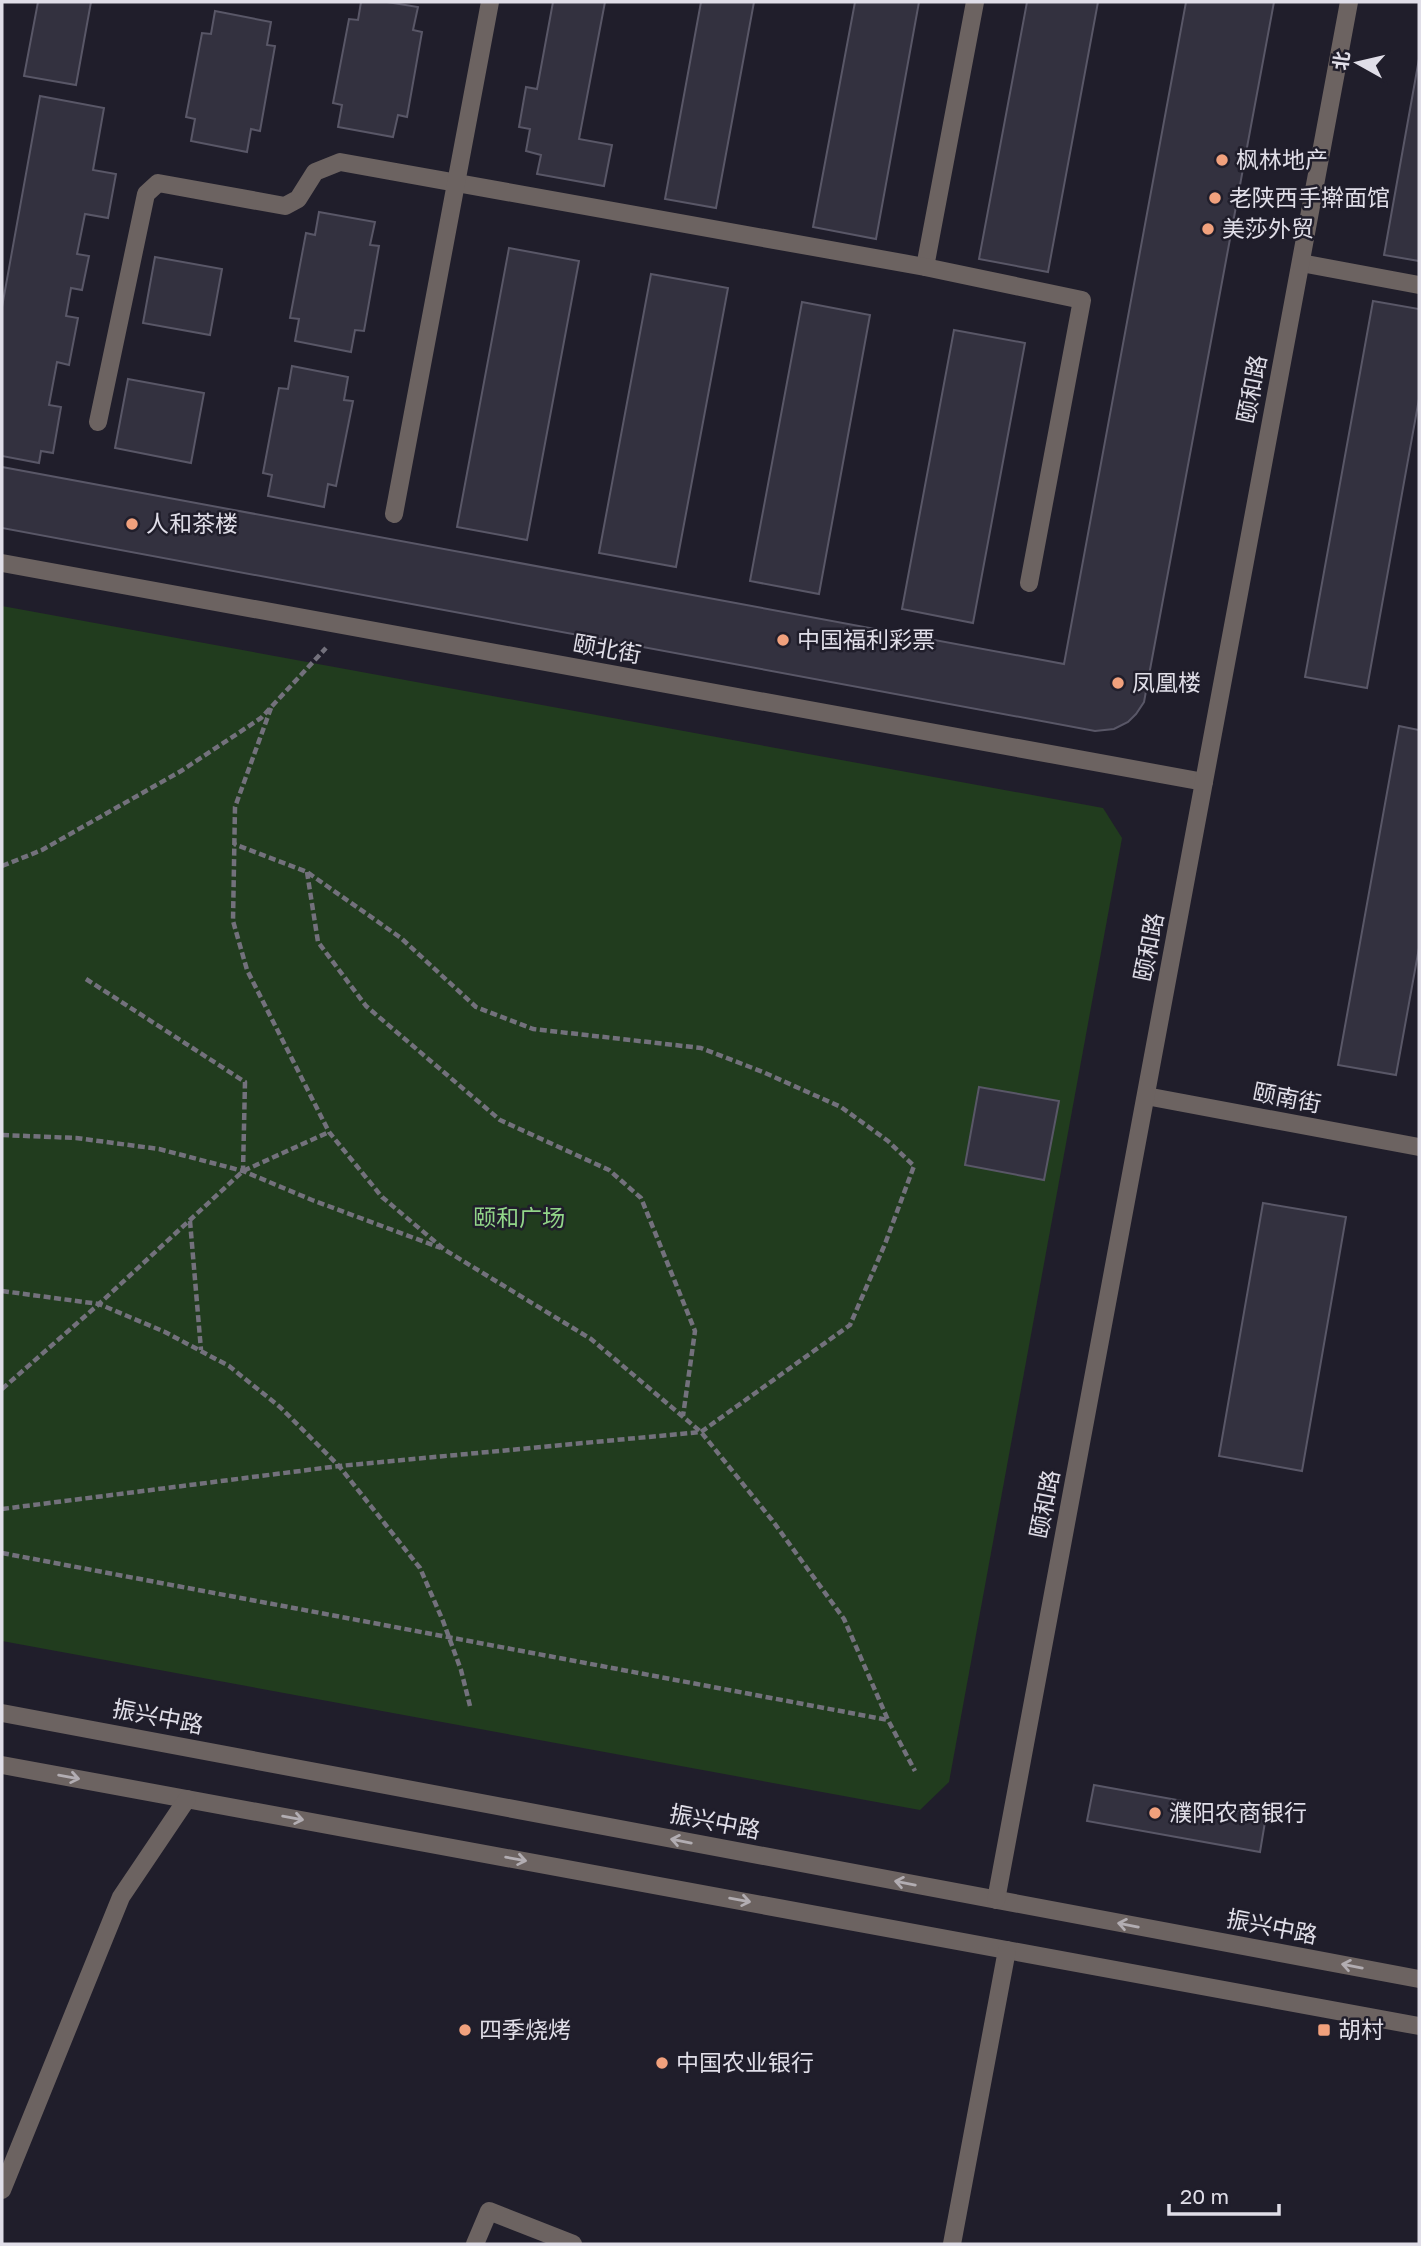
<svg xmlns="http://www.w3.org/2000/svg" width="1421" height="2246" viewBox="0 0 1421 2246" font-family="'Golos Text','Noto Sans SC',sans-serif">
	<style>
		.green { fill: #213c1e }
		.building { fill: #33313f; stroke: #595767; stroke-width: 2 }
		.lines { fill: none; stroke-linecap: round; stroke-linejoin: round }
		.path { stroke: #73717c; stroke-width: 4.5; stroke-dasharray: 7 3.5; stroke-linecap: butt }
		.minor { stroke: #6c6361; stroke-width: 18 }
		.oneway { stroke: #b2adb2 }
		.poi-dot { fill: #f1a17d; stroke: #201e2b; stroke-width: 2.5 }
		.labels { text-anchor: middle; stroke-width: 5; stroke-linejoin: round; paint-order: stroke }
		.poi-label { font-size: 23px; fill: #e0dee8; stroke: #201e2b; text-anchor: start }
		.street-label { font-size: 23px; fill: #e0dee8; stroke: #201e2b }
		.park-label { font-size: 23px; fill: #92d689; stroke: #201e2b }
	</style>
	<rect width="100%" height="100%" fill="#201e2b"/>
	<path class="green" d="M 2,606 L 1103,808 L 1122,838 L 949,1782 L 920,1810 L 2,1641 Z"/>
	<g class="building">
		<path d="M 38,2 L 91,2 L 76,85 L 24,76 Z"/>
		<path d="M 361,2 L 387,2 L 418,7 L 413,30 L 422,32 L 407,117 L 398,115 L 393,137 L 338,127 L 342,105 L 333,103 L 349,19 L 358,20 Z"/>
		<path d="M 553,2 L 605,2 L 579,139 L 612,145 L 604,186 L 537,174 L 541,155 L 526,151 L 530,129 L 519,127 L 526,87 L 537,89 Z"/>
		<path d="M 701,2 L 754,2 L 716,208 L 665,199 Z"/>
		<path d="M 855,2 L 919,2 L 876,239 L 813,227 Z"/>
		<path d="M 1027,2 L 1098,2 L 1048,272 L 979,259 Z"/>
		<path d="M 1186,2 L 1274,2 L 1144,702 L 1136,714 L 1128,722 L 1114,729 L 1095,731 L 2,528 L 2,467 L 1064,664 Z"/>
		<path d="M 215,11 L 271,22 L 267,45 L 275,46 L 260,131 L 251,129 L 247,152 L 191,141 L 195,119 L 186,117 L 202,33 L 211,34 Z"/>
		<path d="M 1419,59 L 1419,261 L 1384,255 Z"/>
		<path d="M 40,96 L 104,108 L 93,170 L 116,174 L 108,218 L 85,214 L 77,254 L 89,256 L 82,290 L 71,288 L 66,316 L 78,318 L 69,365 L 57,362 L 49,405 L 61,407 L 53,453 L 41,451 L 39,463 L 2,456 L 2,307 Z"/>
		<path d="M 319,212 L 375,222 L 370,245 L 379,246 L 364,331 L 355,330 L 351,352 L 295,341 L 299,319 L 290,318 L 306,233 L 315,235 Z"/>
		<path d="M 509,248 L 579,261 L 527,540 L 457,527 Z"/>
		<path d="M 155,257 L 222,269 L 210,335 L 143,323 Z"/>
		<path d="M 651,274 L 728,288 L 676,567 L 599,553 Z"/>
		<path d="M 1373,301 L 1419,309 L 1419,399 L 1367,688 L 1305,677 Z"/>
		<path d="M 802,302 L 870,315 L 819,594 L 750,581 Z"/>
		<path d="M 954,330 L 1025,343 L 973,623 L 902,609 Z"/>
		<path d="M 292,366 L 348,377 L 344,400 L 353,401 L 336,486 L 328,484 L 324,507 L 268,496 L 272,475 L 263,473 L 279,388 L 288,389 Z"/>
		<path d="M 128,379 L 204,393 L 191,463 L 115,448 Z"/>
		<path d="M 1399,726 L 1419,730 L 1419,948 L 1396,1075 L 1338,1065 Z"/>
		<path d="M 979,1087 L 1059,1101 L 1044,1180 L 965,1165 Z"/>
		<path d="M 1263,1203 L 1346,1217 L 1302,1471 L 1219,1456 Z"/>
		<path d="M 1094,1785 L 1266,1816 L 1260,1852 L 1087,1821 Z"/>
	</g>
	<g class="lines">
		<g class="path">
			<path d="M 271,708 L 235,807 L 233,921 L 247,970 L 329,1132 L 382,1197 L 445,1250 L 591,1339 L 701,1432 L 772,1520 L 844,1619 L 888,1720 L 915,1771"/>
			<path d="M 2,866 L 42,850 L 181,771 L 261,718 L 326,648"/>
			<path d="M 307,872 L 318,942 L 366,1006 L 500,1120 L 609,1170 L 641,1198 L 695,1331 L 683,1416"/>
			<path d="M 86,979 L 245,1082 L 243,1171"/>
			<path d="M 2,1135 L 76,1138 L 159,1149 L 243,1171 L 312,1200 L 441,1248"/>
			<path d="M 190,1221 L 201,1350"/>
			<path d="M 2,1291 L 99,1304 L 165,1332 L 229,1366 L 280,1407 L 339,1466 L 420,1568 L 443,1621 L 461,1670 L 470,1706"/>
			<path d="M 2,1389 L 99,1304 L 243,1171 L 329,1132"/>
			<path d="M 2,1509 L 339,1466 L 701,1432 L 850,1325 L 885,1244 L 914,1166 L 888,1141 L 841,1107 L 763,1072 L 701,1048 L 533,1029 L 476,1007 L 401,938 L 307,872 L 234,844"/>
			<path d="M 2,1553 L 888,1720"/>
		</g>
		<g class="minor">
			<path d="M 1301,263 L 1419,285"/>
			<path d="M 925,267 L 975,2"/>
			<path d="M 98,422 L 146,194 L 158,183 L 285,206 L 298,199 L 315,172 L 340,162 L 925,267 L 1082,300 L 1029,583"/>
			<path d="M 394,514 L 490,2"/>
			<path d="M 2,563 L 1204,782"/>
			<path d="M 1146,1096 L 1419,1147"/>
			<path d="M 2,1713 L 1419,1979"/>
			<path d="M 2,1765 L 1419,2026"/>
			<path d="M 996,1900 L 1349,2"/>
			<path d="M 2,2190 L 121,1897 L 187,1799"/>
			<path d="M 475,2244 L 489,2211 L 573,2244"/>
			<path d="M 952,2244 L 1007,1950"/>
		</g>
	</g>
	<defs><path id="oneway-shaft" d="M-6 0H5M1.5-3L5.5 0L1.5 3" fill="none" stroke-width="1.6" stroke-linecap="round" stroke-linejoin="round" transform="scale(1.75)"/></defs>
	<g class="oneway">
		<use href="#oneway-shaft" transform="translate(69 1777) rotate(10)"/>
		<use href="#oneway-shaft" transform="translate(293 1818) rotate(10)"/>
		<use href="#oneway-shaft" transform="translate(681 1841) rotate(-169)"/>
		<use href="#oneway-shaft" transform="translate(516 1859) rotate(10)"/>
		<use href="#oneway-shaft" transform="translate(905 1883) rotate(-169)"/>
		<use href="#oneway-shaft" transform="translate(740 1900) rotate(10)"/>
		<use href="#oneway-shaft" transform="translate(1128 1925) rotate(-169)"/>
		<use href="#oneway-shaft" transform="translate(1352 1966) rotate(-169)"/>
	</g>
	<g class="poi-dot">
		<circle cx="1222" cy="160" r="7"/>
		<circle cx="1215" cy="198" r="7"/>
		<circle cx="1208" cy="229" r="7"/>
		<circle cx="132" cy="524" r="7"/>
		<circle cx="783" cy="640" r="7"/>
		<circle cx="1118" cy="683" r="7"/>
		<circle cx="1155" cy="1813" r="7"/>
		<circle cx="465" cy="2030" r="7"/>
		<rect x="1317" y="2023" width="14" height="14" rx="3.5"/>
		<circle cx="662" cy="2063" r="7"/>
	</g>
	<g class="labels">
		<g class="poi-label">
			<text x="1236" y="168">枫林地产</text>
			<text x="1229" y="206">老陕西手擀面馆</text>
			<text x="1222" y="237">美莎外贸</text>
			<text x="146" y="532">人和茶楼</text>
			<text x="797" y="648">中国福利彩票</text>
			<text x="1132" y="691">凤凰楼</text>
			<text x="1169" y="1821">濮阳农商银行</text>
			<text x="479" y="2038">四季烧烤</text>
			<text x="1338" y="2038">胡村</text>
			<text x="676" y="2071">中国农业银行</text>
		</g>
		<g class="street-label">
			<text transform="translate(1252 389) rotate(-79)" y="8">颐和路</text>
			<text transform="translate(607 649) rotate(10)" y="8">颐北街</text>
			<text transform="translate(1149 947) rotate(-79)" y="8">颐和路</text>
			<text transform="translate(1287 1098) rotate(11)" y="8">颐南街</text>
			<text transform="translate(1045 1504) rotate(-79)" y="8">颐和路</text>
			<text transform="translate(158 1717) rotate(11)" y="8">振兴中路</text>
			<text transform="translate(715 1822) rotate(11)" y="8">振兴中路</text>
			<text transform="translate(1272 1927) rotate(11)" y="8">振兴中路</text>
		</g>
		<g class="park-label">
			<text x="519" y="1226">颐和广场</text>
		</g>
	</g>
	<rect width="1421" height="2246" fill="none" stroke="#e0dee8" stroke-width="7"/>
	<g transform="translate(1358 63) rotate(278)" stroke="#201e2b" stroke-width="5" paint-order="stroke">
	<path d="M0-5L12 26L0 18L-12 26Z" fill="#e0dee8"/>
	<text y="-10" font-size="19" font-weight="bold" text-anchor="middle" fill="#e0dee8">北</text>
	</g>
	<path d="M1169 2204v10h110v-10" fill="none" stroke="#e0dee8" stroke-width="3.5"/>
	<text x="1180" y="2204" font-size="21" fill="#e0dee8" stroke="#201e2b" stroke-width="5" paint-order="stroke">20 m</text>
</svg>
